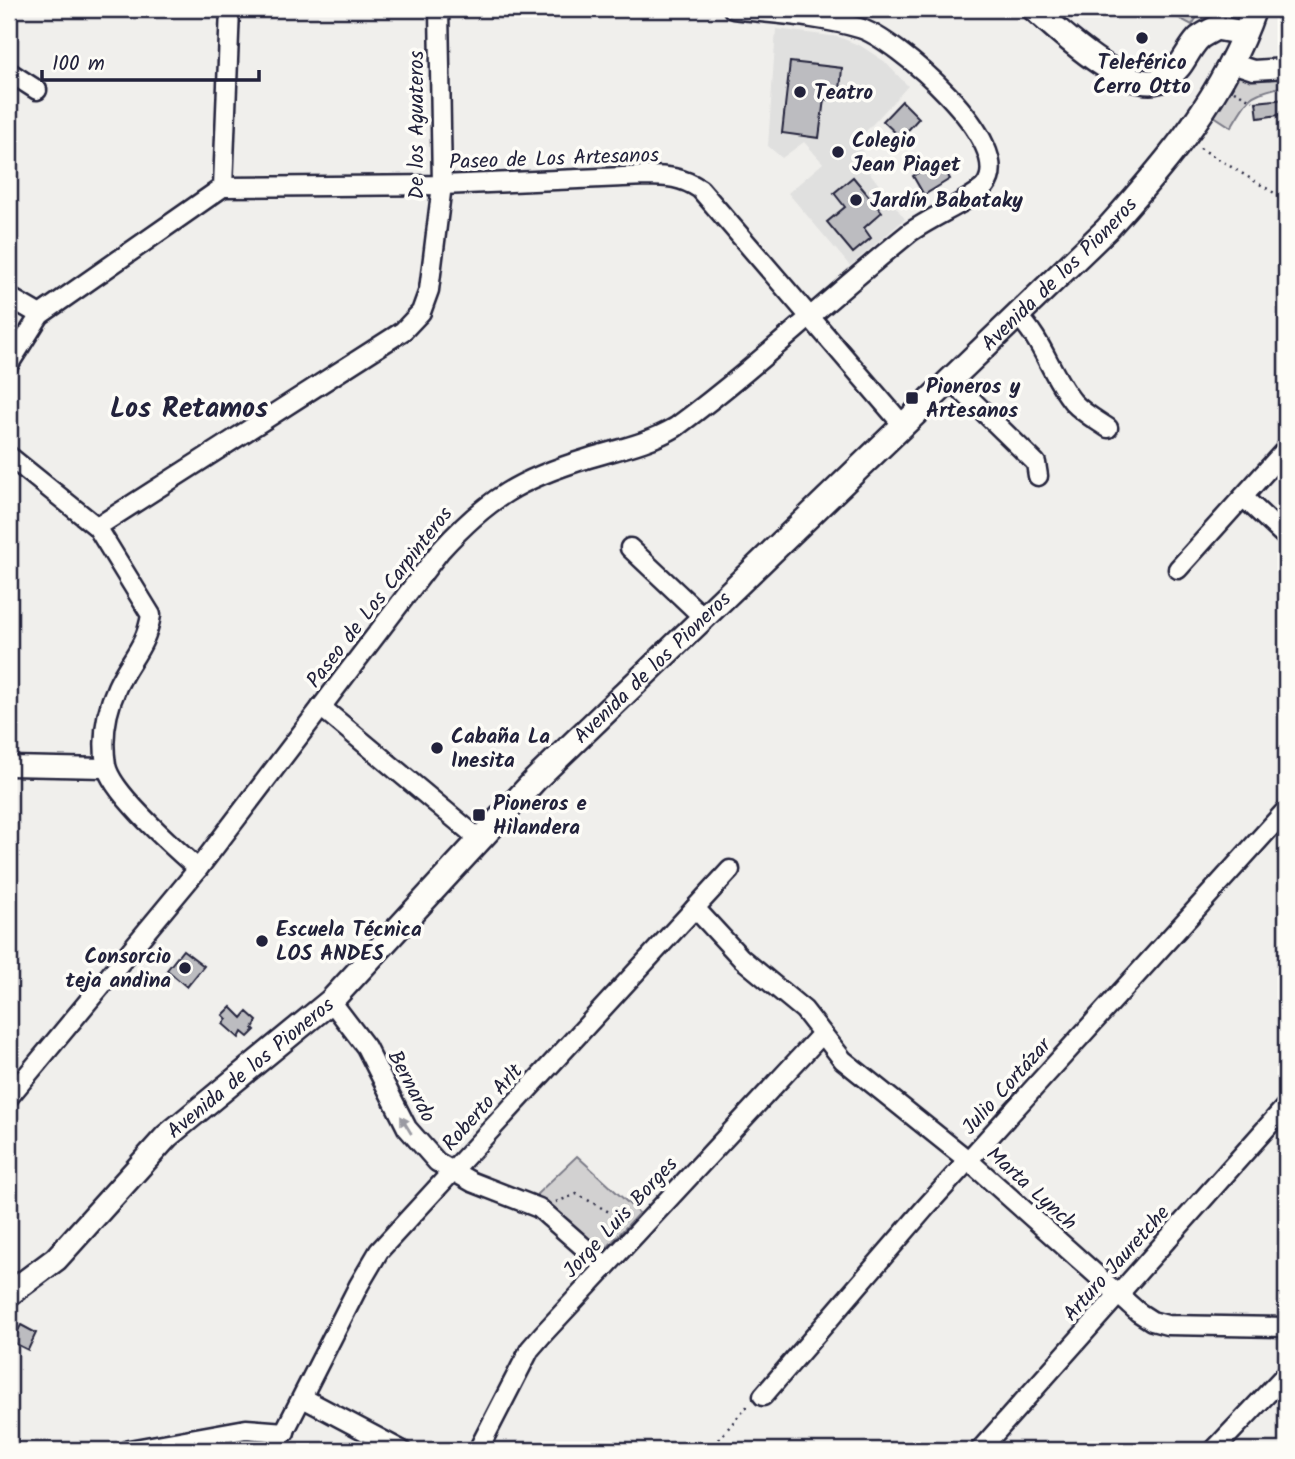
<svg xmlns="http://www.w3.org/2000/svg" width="1295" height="1459" viewBox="0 0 1295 1459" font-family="Kalam,sans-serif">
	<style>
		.built { fill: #e0e0df }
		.green { fill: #d2d1d1; stroke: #7a7a86; stroke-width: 2 }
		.building { fill: #bcbcc0; stroke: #22223b; stroke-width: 2 }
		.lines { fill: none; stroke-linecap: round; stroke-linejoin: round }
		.minor-casing { stroke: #22223b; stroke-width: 23 }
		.major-casing { stroke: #22223b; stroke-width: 28 }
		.path { stroke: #22223b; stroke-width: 2.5; stroke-dasharray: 2 5; stroke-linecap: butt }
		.minor { stroke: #fdfcf7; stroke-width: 18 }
		.major { stroke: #fdfcf7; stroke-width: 23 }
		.oneway { fill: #9a9aa2 }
		.poi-dot { fill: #22223b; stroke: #fdfcf7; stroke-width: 2.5 }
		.labels { text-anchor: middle; stroke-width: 7; stroke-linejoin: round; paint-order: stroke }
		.poi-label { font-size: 21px; font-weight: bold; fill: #22223b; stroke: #fdfcf7; text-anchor: start }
		.street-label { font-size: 21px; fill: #22223b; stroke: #fdfcf7 }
		.district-label { font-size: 28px; font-weight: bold; fill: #22223b; stroke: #fdfcf7 }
	</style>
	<rect width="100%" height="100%" fill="#f0efec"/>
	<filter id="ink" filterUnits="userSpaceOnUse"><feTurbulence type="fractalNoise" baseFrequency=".0143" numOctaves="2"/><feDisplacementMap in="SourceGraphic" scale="14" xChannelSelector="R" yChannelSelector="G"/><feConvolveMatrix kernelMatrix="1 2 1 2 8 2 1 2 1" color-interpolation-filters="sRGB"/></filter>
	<g filter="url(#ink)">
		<path class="built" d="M 776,29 L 839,37 L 861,46 L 884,61 L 908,86 L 858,140 L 870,173 L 905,219 L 850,266 L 788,193 L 823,163 L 804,142 L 782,158 L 768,146 Z"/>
		<g class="green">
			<path d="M 1180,9 L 1202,9 L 1192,25 L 1175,16 Z"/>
			<path d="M 1236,69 L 1286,72 L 1286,85 C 1248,97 1253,90 1231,127 L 1211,114 Z"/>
			<path d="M 577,1156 L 639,1213 L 604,1251 L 539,1208 L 537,1194 Z"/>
		</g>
		<g class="building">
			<path d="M 790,62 L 842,68 L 840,91 L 833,90 L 831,100 L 824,99 L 819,138 L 782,133 Z"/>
			<path d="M 1286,99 L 1286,114 L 1258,118 L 1256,102 Z"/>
			<path d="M 902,101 L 919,118 L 901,138 L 883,121 Z"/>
			<path d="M 930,165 L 933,170 L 942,165 L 950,179 L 924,195 L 913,176 Z"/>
			<path d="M 853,177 L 882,212 L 864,228 L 871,238 L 853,253 L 827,222 L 845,207 L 834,193 Z"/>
			<path d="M 183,950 L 204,966 L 187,987 L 167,970 Z"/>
			<path d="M 231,1007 L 242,1018 L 247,1012 L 257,1021 L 253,1028 L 255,1030 L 248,1037 L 242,1032 L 239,1038 L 223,1024 L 227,1019 L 223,1015 Z"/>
			<path d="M 21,1325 L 36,1333 L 28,1350 L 12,1342 Z"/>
		</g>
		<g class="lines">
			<defs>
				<g id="minor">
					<path d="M 1232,63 L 1253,70 L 1286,68"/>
					<path d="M 9,72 L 37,90"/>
					<path d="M 223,187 L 442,185 L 646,176 C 667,176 682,177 700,189 L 902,424"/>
					<path d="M 9,297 L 40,315"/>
					<path d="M 1017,315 C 1043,340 1050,374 1073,402 C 1083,413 1096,420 1108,428"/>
					<path d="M 9,364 L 40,315 L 223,187 L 230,9"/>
					<path d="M 950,379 L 1036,463 L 1038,476"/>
					<path d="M 9,456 L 97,527 L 151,615 C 146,647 130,659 117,687 C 106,711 102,739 106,765 C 111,793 176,849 198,869"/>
					<path d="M 1243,497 L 1286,537"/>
					<path d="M 97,527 L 403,331 L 421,312 L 429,290 L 442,185 L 439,9"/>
					<path d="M 630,548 L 704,618"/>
					<path d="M 1178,569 L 1286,449"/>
					<path d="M 321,707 L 479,839"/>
					<path d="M 9,766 L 106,768"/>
					<path d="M 695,908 L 741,958 L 804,1010 L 843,1060 L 969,1161 L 1138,1312 L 1152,1321 L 1167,1325 L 1286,1327"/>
					<path d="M 331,1001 L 366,1047 L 407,1128 L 437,1162 L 472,1182 L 539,1208 L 605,1266"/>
					<path d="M 9,1097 L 198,869 L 440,551 C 488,498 520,479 589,458 C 619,449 649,443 676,427 C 757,367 830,297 908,234 C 925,220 974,199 985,186 C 1018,144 895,38 859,28 C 819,16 774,14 733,9"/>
					<path d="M 763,1396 L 925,1208 L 1286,810"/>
					<path d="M 303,1398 L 401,1450"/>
					<path d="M 129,1450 L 246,1429 L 285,1432"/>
					<path d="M 275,1450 L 359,1285 L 379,1251 L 730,870"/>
					<path d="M 478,1450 L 530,1349 L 543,1334 L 821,1035"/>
					<path d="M 980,1450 L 1286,1106"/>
					<path d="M 1214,1450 L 1286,1374"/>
				</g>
				<g id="major">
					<path d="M 1034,9 C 1061,32 1130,101 1168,77 C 1183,67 1186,52 1198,39 C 1202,35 1211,31 1216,28 L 1244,33"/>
					<path id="s1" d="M 9,1294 L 56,1259 L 167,1136 L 331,1001 L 535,780 L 1107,229 C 1168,161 1224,96 1254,9"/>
				</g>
			</defs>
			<use href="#minor" class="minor-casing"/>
			<use href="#major" class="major-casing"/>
			<g class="path">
				<path d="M 1234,91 L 1253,101"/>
				<path d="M 1200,148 L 1286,200"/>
				<path d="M 556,1202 L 577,1194 L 625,1221"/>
				<path d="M 710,1450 L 746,1407 L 751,1408"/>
			</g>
			<use href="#minor" class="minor"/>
			<use href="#major" class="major"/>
		</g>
		<defs><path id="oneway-solid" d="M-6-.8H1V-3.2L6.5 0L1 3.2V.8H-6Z" transform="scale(1.75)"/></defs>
		<use class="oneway" href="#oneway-solid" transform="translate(406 1125) rotate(-121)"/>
	</g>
	<g class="poi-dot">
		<circle cx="1142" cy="38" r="7"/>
		<circle cx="800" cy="92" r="7"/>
		<circle cx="838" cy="152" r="7"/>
		<circle cx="856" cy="200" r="7"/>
		<rect x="905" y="391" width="14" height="14" rx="3.5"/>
		<circle cx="437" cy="748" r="7"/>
		<rect x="472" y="808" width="14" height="14" rx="3.5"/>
		<circle cx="262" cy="941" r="7"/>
		<circle cx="185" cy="968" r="7"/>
	</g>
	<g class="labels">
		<g class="poi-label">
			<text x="1142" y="69" text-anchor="middle">Teleférico<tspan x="1142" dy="24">Cerro Otto</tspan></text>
			<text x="814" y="99">Teatro</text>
			<text x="852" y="147">Colegio<tspan x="852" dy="24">Jean Piaget</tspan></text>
			<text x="870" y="207">Jardín Babataky</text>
			<text x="926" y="393">Pioneros y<tspan x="926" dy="24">Artesanos</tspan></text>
			<text x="451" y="743">Cabaña La<tspan x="451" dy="24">Inesita</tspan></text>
			<text x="493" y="810">Pioneros e<tspan x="493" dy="24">Hilandera</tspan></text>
			<text x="276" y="936">Escuela Técnica<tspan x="276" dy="24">LOS ANDES</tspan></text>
			<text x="171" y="963" text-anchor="end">Consorcio<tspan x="171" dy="24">teja andina</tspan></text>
		</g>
		<g class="street-label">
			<text transform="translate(416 125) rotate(-90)" y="7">De los Aguateros</text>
			<text transform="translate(554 158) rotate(-2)" y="7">Paseo de Los Artesanos</text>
			<text dy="7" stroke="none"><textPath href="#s1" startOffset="1466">Avenida de los Pioneros</textPath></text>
			<text transform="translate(379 597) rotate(-52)" y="7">Paseo de Los Carpinteros</text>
			<text dy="7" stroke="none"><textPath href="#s1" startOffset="900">Avenida de los Pioneros</textPath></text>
			<text dy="7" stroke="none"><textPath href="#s1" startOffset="332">Avenida de los Pioneros</textPath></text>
			<text transform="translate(412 1086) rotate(62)" y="7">Bernardo</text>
			<text transform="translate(1006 1086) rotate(-48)" y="7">Julio Cortázar</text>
			<text transform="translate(482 1107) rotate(-48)" y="7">Roberto Arlt</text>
			<text transform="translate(1032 1188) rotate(42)" y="7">Marta Lynch</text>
			<text transform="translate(620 1217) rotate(-47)" y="7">Jorge Luis Borges</text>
			<text transform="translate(1116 1263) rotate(-48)" y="7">Arturo Jauretche</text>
		</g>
		<g class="district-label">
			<text x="189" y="417">Los Retamos</text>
		</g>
	</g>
	<rect width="1295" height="1459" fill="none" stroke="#fdfcf7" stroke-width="35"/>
	<rect x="18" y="18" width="1260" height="1424" fill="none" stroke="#22223b" stroke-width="2.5" filter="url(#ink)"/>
	<path d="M42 70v10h217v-10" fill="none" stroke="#22223b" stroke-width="3.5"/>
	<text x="52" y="70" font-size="21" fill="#22223b" stroke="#fdfcf7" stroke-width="5" paint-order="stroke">100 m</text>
</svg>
